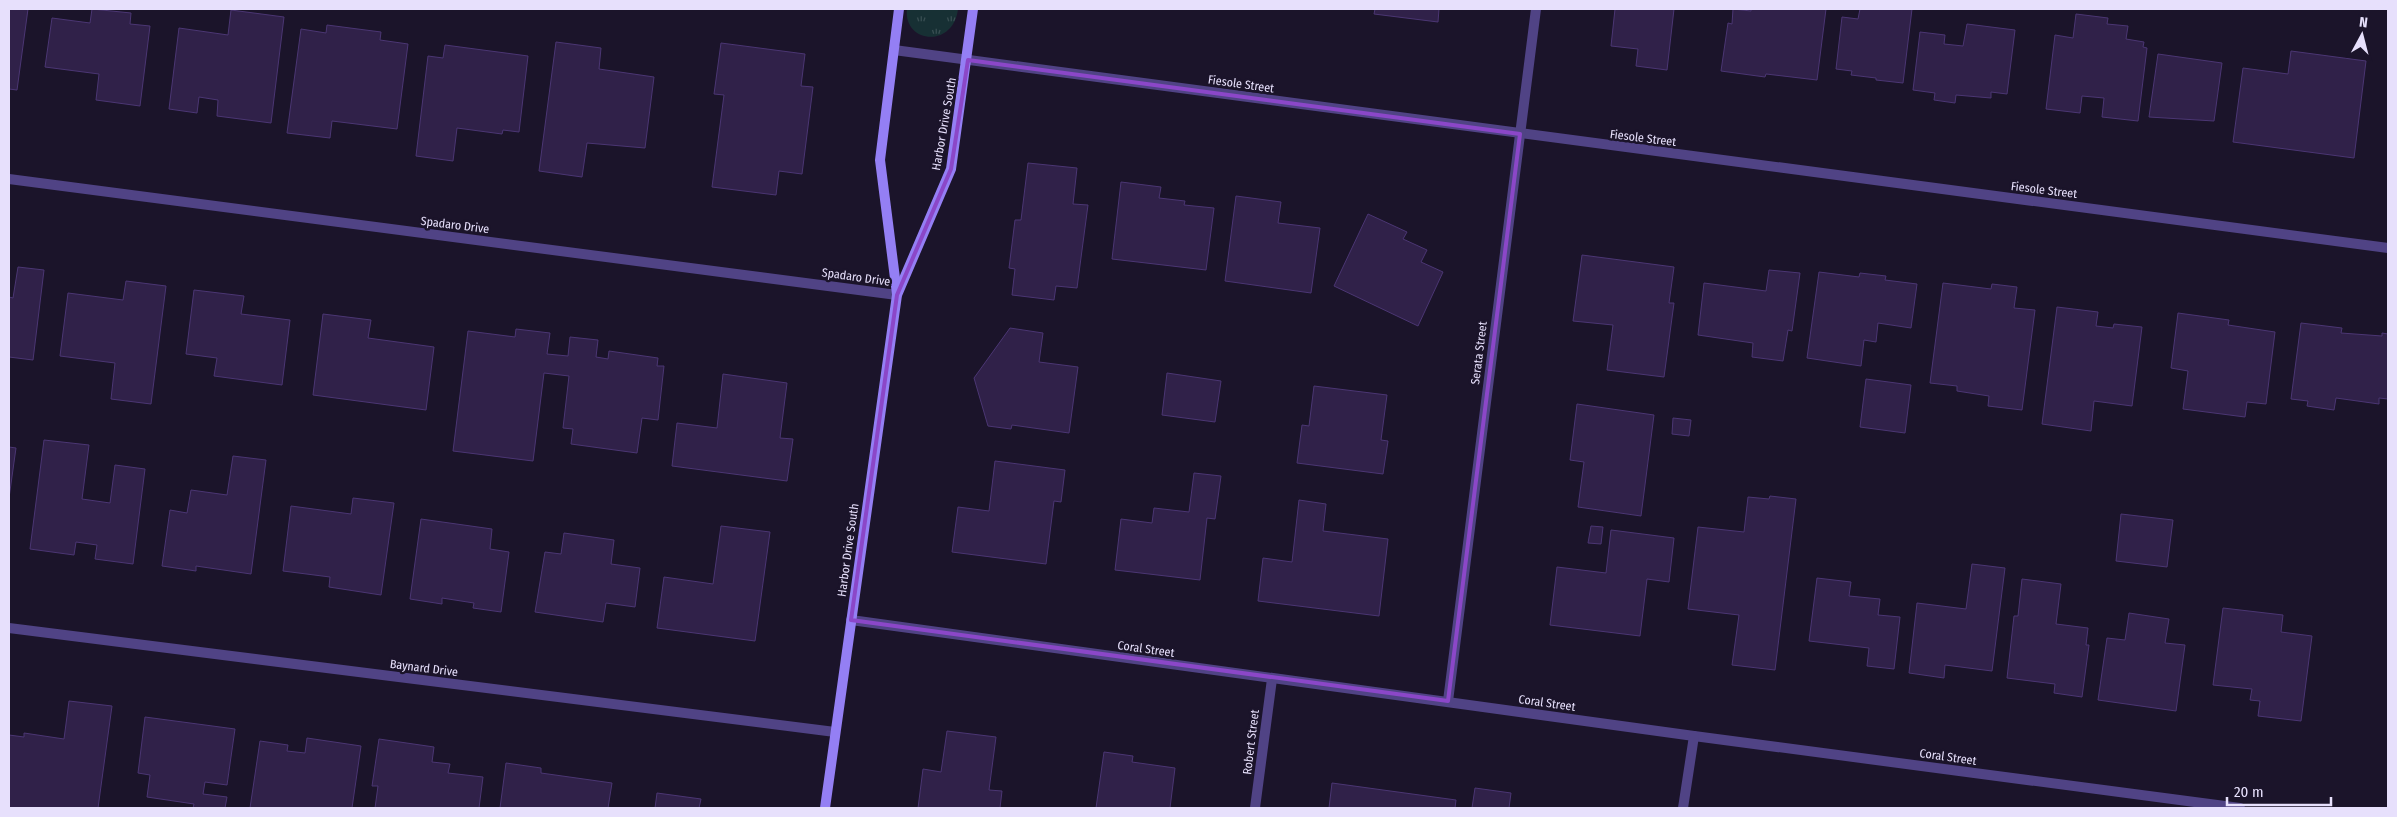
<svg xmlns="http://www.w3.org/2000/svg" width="2397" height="817" viewBox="0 0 2397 817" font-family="'Fira Sans Condensed',sans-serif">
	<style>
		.grass { fill: url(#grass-tufts) }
		.building { fill: #302149; stroke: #4b3673 }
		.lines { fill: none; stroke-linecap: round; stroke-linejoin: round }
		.street { stroke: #504385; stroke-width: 10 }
		.secondary { stroke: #947ff4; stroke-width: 10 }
		.marked { fill: none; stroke: #8b47c8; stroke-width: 4; stroke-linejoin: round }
		.labels { text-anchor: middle; stroke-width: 5; stroke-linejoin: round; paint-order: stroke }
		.street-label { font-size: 12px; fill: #e7e0fc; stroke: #1b142a }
	</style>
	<defs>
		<pattern id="grass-tufts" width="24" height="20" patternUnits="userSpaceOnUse" patternTransform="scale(1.25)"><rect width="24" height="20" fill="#173034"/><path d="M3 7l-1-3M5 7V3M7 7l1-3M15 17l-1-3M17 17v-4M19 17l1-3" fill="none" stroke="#394e52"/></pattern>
	</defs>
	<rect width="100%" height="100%" fill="#1b142a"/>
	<path class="grass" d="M 907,9 L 958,9 C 953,49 903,43 907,9 Z"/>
	<g class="building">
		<path d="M 9,9 L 28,9 L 17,90 L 9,89 Z"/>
		<path d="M 92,9 L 131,13 L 130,24 L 150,26 L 140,106 L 96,100 L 99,74 L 45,67 L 52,18 L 90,23 Z"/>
		<path d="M 1375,9 L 1439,9 L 1438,22 L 1374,14 Z"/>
		<path d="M 1615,9 L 1674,9 L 1667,70 L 1636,66 L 1638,49 L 1611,46 Z"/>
		<path d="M 1733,9 L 1751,11 L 1751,9 L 1826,9 L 1817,80 L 1766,74 L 1765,77 L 1721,71 L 1728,23 L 1732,24 Z"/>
		<path d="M 1860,9 L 1912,9 L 1903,83 L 1876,80 L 1876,78 L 1851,75 L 1852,71 L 1836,69 L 1842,17 L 1858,19 Z"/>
		<path d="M 231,10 L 284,17 L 271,123 L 217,116 L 218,100 L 199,97 L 197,113 L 169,109 L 179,28 L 228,35 Z"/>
		<path d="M 2076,14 L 2108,18 L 2107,24 L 2128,26 L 2126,39 L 2144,42 L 2143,47 L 2147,48 L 2138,121 L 2102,117 L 2104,98 L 2082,96 L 2080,113 L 2046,109 L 2055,35 L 2073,38 Z"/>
		<path d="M 1967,24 L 2015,30 L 2007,94 L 1991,92 L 1991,98 L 1956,95 L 1955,103 L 1934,100 L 1935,93 L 1913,90 L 1920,32 L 1945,35 L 1944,44 L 1963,46 Z"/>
		<path d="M 327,25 L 381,32 L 380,40 L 408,44 L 397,129 L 332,121 L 330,138 L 287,133 L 301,29 L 326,33 Z"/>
		<path d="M 556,42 L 601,48 L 599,69 L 654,77 L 645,148 L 587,143 L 582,177 L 539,171 Z"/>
		<path d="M 721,43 L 805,54 L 801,86 L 813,87 L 802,174 L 779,171 L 776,195 L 712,187 L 724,95 L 714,94 Z"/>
		<path d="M 445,45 L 528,56 L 519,132 L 503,130 L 502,134 L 457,128 L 453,161 L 416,156 L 428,56 L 443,58 Z"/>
		<path d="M 2291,51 L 2366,61 L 2354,158 L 2233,142 L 2243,68 L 2288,74 Z"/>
		<path d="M 2158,54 L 2222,63 L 2214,121 L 2149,117 Z"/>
		<path d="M 1028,163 L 1077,168 L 1073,204 L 1088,205 L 1077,288 L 1056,286 L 1054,300 L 1012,295 L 1015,269 L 1009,268 L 1015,220 L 1021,220 Z"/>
		<path d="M 1121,182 L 1161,187 L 1159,198 L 1185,201 L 1184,205 L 1214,208 L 1206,270 L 1112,259 Z"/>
		<path d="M 1236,196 L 1281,202 L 1278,223 L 1320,228 L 1311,293 L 1225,281 Z"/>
		<path d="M 1368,214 L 1407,232 L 1403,239 L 1427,250 L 1421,262 L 1443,272 L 1418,326 L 1334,286 Z"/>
		<path d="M 1582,255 L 1674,267 L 1669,303 L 1674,303 L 1664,377 L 1607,370 L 1613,325 L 1573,321 Z"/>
		<path d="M 18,267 L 44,270 L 33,360 L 9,357 L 9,297 L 13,298 Z"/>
		<path d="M 1769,270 L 1800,273 L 1792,331 L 1788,330 L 1783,361 L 1752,357 L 1753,343 L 1698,335 L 1704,283 L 1766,291 Z"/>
		<path d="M 1819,272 L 1859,277 L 1860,273 L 1886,276 L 1885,280 L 1917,284 L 1911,328 L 1878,323 L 1876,342 L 1864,340 L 1861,366 L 1807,358 Z"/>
		<path d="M 126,281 L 166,286 L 151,404 L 111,399 L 115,363 L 60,356 L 68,293 L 123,300 Z"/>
		<path d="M 1943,283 L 1991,289 L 1992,284 L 2017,287 L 2014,308 L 2035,310 L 2022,410 L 1988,406 L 1989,396 L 1957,391 L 1957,386 L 1930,383 Z"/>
		<path d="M 194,290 L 244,296 L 241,314 L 290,320 L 282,385 L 214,376 L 217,358 L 186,354 Z"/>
		<path d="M 2057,307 L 2098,312 L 2096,326 L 2113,328 L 2114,324 L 2142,327 L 2132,406 L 2094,401 L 2091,431 L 2042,424 Z"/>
		<path d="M 2178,313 L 2229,320 L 2228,325 L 2275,332 L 2266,404 L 2247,402 L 2245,417 L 2183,409 L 2188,371 L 2171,368 Z"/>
		<path d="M 323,314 L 371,320 L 368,338 L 434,347 L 426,410 L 313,395 Z"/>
		<path d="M 2301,323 L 2342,328 L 2341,333 L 2382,336 L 2382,333 L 2388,334 L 2388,399 L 2379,398 L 2379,404 L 2336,398 L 2334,410 L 2307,406 L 2308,401 L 2291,399 Z"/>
		<path d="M 1010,328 L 1043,333 L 1039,362 L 1078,367 L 1069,433 L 1012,425 L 1011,429 L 988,426 L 974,378 Z"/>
		<path d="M 516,329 L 550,333 L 547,354 L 568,356 L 570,337 L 598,340 L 596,357 L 608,359 L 609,351 L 658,358 L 657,366 L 664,366 L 658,420 L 642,418 L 637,453 L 571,444 L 573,429 L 563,428 L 569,376 L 544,373 L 533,461 L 453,451 L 468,331 L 515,337 Z"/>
		<path d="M 1167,373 L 1221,381 L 1215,422 L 1162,415 Z"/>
		<path d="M 723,374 L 787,383 L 780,438 L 793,439 L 787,481 L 672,466 L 677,423 L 717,428 Z"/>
		<path d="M 1866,379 L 1911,385 L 1905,433 L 1860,427 Z"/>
		<path d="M 1314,386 L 1387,395 L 1381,440 L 1388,441 L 1383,474 L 1297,463 L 1302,425 L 1309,426 Z"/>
		<path d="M 1577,404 L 1654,415 L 1641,516 L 1578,507 L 1584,462 L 1570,460 Z"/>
		<path d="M 1673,418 L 1691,420 L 1689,436 L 1672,434 Z"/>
		<path d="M 44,440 L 89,445 L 82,499 L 110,503 L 115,465 L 145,469 L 133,564 L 95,559 L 97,545 L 76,542 L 74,555 L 30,549 Z"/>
		<path d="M 9,447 L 16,448 L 9,498 Z"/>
		<path d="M 233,456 L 266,460 L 251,574 L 196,566 L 196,571 L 162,566 L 170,510 L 187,513 L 191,490 L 227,495 Z"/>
		<path d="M 995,461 L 1065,470 L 1061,502 L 1054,501 L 1046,564 L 952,552 L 958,507 L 989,511 Z"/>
		<path d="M 1194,473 L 1221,476 L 1215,519 L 1207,518 L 1200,580 L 1115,570 L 1121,519 L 1152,523 L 1154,508 L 1189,512 Z"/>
		<path d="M 1770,496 L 1796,499 L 1775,670 L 1732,665 L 1739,615 L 1688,609 L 1698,527 L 1744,532 L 1748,497 L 1769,499 Z"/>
		<path d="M 353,498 L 394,503 L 381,595 L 329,587 L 330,577 L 283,571 L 291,506 L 351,514 Z"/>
		<path d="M 1299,500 L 1326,504 L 1323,531 L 1388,539 L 1379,616 L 1258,601 L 1263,558 L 1292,562 Z"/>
		<path d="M 2121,514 L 2173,520 L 2167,567 L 2116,561 Z"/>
		<path d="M 421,519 L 492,529 L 490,549 L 509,552 L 501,612 L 473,608 L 474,603 L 442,598 L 442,604 L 410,599 Z"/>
		<path d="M 721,526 L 770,532 L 755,641 L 657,628 L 664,577 L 713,584 Z"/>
		<path d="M 1591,526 L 1603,527 L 1601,544 L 1588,543 Z"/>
		<path d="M 1611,530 L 1674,538 L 1669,582 L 1647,579 L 1640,636 L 1550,625 L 1557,567 L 1606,573 Z"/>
		<path d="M 564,533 L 614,540 L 611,564 L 640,568 L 635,607 L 606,603 L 603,622 L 535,612 L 545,552 L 561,554 Z"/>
		<path d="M 1972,564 L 2005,568 L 1992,671 L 1945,665 L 1944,678 L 1909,673 L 1917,603 L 1966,609 Z"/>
		<path d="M 1817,578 L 1851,582 L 1849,596 L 1880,599 L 1878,615 L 1900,617 L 1894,669 L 1867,666 L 1869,648 L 1809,641 Z"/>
		<path d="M 2022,579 L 2061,584 L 2056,624 L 2088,628 L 2086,645 L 2089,645 L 2082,697 L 2054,693 L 2055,684 L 2007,678 L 2014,616 L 2018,616 Z"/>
		<path d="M 2223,608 L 2283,615 L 2281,632 L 2312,636 L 2301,721 L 2258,716 L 2260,701 L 2250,700 L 2252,689 L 2213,685 Z"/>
		<path d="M 2129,613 L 2169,619 L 2165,643 L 2185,645 L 2176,711 L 2098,700 L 2107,638 L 2125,640 Z"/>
		<path d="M 69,701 L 112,706 L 98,808 L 9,808 L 9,735 L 24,737 L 24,733 L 64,739 Z"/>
		<path d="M 145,717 L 235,729 L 227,785 L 205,782 L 203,794 L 227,797 L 225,808 L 193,808 L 194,804 L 147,797 L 150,775 L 138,773 Z"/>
		<path d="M 947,731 L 996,737 L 989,790 L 1002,791 L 1000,808 L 918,808 L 923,769 L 941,772 Z"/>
		<path d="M 307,738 L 361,746 L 352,808 L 250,808 L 260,741 L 288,745 L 287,751 L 305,753 Z"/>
		<path d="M 379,739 L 434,747 L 432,762 L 450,764 L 448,773 L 483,777 L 479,808 L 375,808 L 378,786 L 372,786 Z"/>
		<path d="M 1104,752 L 1133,756 L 1132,762 L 1175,768 L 1170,808 L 1096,808 Z"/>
		<path d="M 506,763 L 541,768 L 541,773 L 612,783 L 608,808 L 500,808 Z"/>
		<path d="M 1332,783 L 1456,800 L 1455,808 L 1329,808 Z"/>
		<path d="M 1475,788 L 1511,793 L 1509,808 L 1472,808 Z"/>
		<path d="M 657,793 L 701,799 L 699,808 L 655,808 Z"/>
	</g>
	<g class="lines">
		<g class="street">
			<path d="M 894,50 L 2388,248"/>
			<path d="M 9,179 L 897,295"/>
			<path d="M 851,620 L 1694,736 L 2240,808"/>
			<path d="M 9,628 L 835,732"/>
			<path d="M 1448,701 L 1536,9"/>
			<path d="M 1255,808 L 1272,679"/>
			<path d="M 1683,808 L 1694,736"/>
		</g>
		<g class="secondary">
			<path d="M 897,294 L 880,160 L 899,9"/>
			<path d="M 825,808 L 897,295 L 951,169 L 973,9"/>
		</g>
	</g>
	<path class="marked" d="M 968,60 L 1520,134 L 1448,701 L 851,620 L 897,295 L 951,169 Z"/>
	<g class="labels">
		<g class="street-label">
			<text transform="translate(1241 84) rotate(8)" y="4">Fiesole Street</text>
			<text transform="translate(944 124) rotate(-80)" y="4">Harbor Drive South</text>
			<text transform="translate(1643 138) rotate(7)" y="4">Fiesole Street</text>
			<text transform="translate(2044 190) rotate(7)" y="4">Fiesole Street</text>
			<text transform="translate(455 225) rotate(7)" y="4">Spadaro Drive</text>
			<text transform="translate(856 277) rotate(8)" y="4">Spadaro Drive</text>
			<text transform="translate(1479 353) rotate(-83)" y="4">Serata Street</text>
			<text transform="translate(848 550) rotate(-82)" y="4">Harbor Drive South</text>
			<text transform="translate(1146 649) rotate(8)" y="4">Coral Street</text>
			<text transform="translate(424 668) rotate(7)" y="4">Baynard Drive</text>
			<text transform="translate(1547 703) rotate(8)" y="4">Coral Street</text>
			<text transform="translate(1251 742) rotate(-83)" y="4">Robert Street</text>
			<text transform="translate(1948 757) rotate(8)" y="4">Coral Street</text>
		</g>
	</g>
	<rect width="2397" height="817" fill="none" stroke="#e7e0fc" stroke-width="20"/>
	<g transform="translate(2362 35) rotate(7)" stroke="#1b142a" stroke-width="4" paint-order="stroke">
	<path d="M0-4L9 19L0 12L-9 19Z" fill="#e7e0fc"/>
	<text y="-8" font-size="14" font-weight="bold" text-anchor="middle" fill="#e7e0fc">N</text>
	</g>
	<path d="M2227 797v8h104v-8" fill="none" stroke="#e7e0fc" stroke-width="2.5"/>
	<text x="2234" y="797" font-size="15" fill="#e7e0fc" stroke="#1b142a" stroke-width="4" paint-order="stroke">20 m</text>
</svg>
